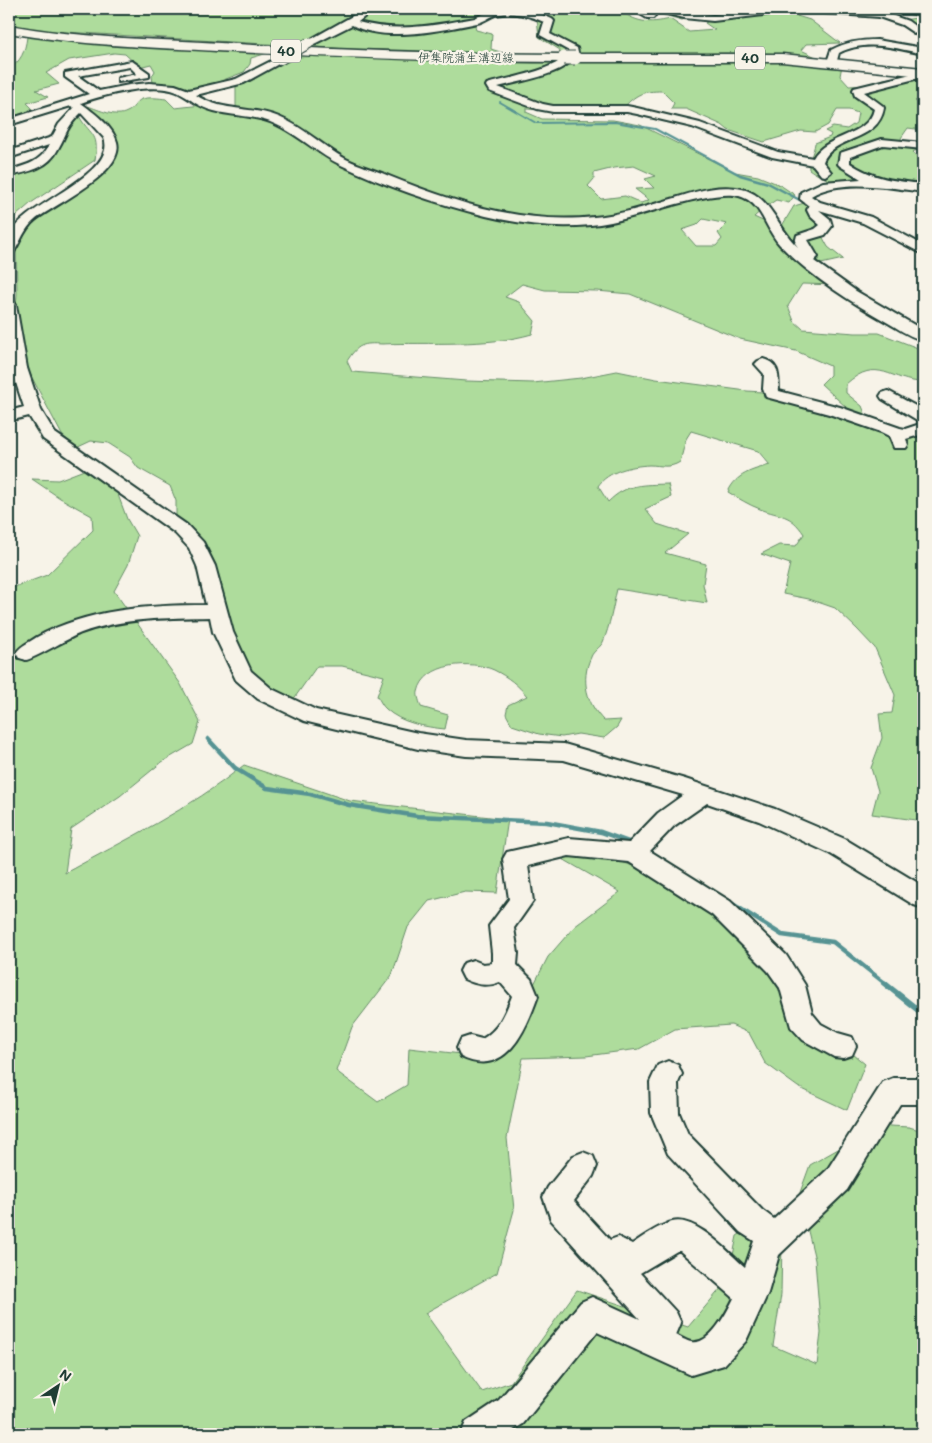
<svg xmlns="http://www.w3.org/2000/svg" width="932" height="1443" viewBox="0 0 932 1443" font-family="Mali,'Klee One',sans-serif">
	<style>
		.green { fill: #aedc9c; stroke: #668c68; fill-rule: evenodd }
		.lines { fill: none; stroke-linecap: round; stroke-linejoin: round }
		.stream-far3 { stroke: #569393; stroke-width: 2 }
		.stream-far2 { stroke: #569393; stroke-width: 2.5 }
		.stream-far1 { stroke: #569393; stroke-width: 4.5 }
		.stream { stroke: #569393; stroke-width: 6 }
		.minor-casing { stroke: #1f3d34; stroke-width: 4 }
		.major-casing { stroke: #1f3d34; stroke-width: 3 }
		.minor { fill: #f7f3e8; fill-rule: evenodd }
		.major { fill: #f7f3e8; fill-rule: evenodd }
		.minor-bridge-casing { stroke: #1f3d34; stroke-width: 12; stroke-linecap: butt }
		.major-bridge-casing { stroke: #1f3d34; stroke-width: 15; stroke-linecap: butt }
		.minor-bridge { stroke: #f7f3e8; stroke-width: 10 }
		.major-bridge { stroke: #f7f3e8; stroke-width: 13 }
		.labels { text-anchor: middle; stroke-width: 4.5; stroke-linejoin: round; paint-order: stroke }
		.far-street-label { font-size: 12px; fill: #1f3d34; stroke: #f7f3e8 }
		.shield { fill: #f7f3e8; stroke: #60746a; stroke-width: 1 }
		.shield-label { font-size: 14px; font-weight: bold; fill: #1f3d34 }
	</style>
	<rect width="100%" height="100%" fill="#f7f3e8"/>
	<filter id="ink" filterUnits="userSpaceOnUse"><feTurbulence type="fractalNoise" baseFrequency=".02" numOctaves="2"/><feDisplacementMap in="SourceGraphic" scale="10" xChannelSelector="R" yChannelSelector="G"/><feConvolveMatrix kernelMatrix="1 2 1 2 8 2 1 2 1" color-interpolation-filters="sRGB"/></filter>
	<g filter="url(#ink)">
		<g class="green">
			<path d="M 9,9 L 619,9 C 635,23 650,24 670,19 L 689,32 L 715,30 L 705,23 L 710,20 L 690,17 L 682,20 L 643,9 L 807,9 L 797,16 L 810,20 L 840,43 L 806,44 L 801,50 L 816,57 L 762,53 L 559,54 L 560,50 L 539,37 L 537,18 C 517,14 489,7 475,27 L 476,30 L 492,34 L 491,49 L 506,54 L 382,51 L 48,31 L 9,25 Z"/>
			<path d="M 879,9 L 923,9 L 923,35 L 910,28 L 904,20 L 922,17 L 901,13 L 897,18 L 883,13 Z"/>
			<path d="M 36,35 L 268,53 L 251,58 L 250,64 L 244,72 L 213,84 L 186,89 L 171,84 L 153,83 L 152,76 L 155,71 L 151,64 L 139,67 L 125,54 L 114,53 L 69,60 L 46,73 L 59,84 L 36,90 L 48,97 L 27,103 L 32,108 L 25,113 L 9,118 L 9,69 C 21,61 25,52 27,37 Z"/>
			<path d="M 334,56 L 788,60 L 842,65 L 840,76 L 849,86 L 868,85 L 884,79 L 909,75 L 923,76 L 923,97 L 921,96 L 915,101 L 923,105 L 923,130 L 908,128 L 901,138 L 902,142 L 907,145 L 923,146 L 923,148 L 912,152 L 917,156 L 923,156 L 923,186 L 860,178 C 847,190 821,178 809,169 C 808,161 814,152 815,143 L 830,137 L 831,134 L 825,131 L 833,127 L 847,129 L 856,123 L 858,113 L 849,110 L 837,110 L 828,125 L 815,132 L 801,131 L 764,142 L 728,130 L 722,125 L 686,109 L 671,109 L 674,103 L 662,91 C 643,91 636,94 623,108 L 605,106 L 544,110 L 526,109 L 526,112 L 542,119 L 613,120 L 640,125 L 735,172 L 758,176 L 780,185 L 795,195 L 789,203 L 776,200 L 764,208 L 754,217 L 780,229 L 794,206 L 808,202 L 821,225 L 822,236 L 828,247 L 843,259 L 821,264 L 834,276 L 839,285 L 802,284 L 788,306 L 794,321 L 803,329 L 855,333 L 879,333 L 923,350 L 923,382 C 891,382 878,355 846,384 L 846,393 L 862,406 L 866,416 L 847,408 L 821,384 L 830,375 L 830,366 L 796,351 L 740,339 L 630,294 L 597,291 L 545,290 L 522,284 L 505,297 L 519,302 L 535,321 L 532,334 C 487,347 429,342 382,344 C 363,343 358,344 347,361 L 352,372 L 466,381 L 533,383 L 581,378 L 617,371 L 656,379 L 747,391 L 777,393 L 889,429 L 923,429 L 923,821 L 872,814 L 878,791 L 871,768 L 882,738 L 879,714 L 892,713 L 895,695 L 875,648 L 857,629 L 835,608 L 809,599 L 783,594 L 790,564 L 761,554 L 779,545 L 796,546 L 804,534 C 790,513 781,517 760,509 C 749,505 738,498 728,492 C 736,474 752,470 770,465 L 758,451 L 691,431 L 686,439 L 680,462 C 669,469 661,465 649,465 C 631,466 608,471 598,486 L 608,502 C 627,483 643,485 668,484 L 671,497 L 645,509 L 657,524 L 688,534 L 665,553 L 706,564 L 703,584 L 707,603 L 617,589 C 613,606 610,626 603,642 C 600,648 593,651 591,657 C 580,680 587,704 604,721 L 621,720 L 617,727 L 604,738 L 578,734 L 562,737 L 539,734 L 512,725 L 506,714 L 508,705 L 527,696 C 518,685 508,677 494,670 C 472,660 424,662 418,692 C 417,696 420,703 421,707 L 448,715 L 445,729 C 425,727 401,723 386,709 C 382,706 380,700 377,696 L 384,676 L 342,666 L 317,666 L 293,700 L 270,686 L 252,672 L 227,617 L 215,563 L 201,541 L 176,517 L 176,501 L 170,486 L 138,468 L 130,457 L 108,443 L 91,441 L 76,448 L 62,435 L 28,370 L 19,347 L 15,316 L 17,294 L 16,245 L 26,230 L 41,217 L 109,166 L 117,156 L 115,139 L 92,112 L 88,106 C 99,110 116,118 127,112 C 133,110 136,101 142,99 C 149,97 159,98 166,99 L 175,108 L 211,104 L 224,108 L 236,108 L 236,85 L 290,57 ZM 634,166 L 656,176 L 645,179 L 654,188 L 635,189 L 649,200 L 641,203 L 625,196 L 601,199 L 588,186 L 594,179 L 594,173 L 614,168 ZM 703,219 L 727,224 L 718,233 L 722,239 L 716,246 L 696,246 L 682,230 L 697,225 Z"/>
			<path d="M 78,114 C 89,136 100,131 95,160 L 31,203 L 9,222 L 9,175 L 30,169 L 49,159 L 58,149 L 63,131 Z"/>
			<path d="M 84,470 L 117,492 L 127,519 L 137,536 L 128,565 L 114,591 L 180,683 L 200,722 L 193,744 L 162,762 L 120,796 L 71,829 L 65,873 C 125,840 190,809 244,765 L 350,801 L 508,819 L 497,893 L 465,892 L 429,901 L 408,927 L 392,975 L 352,1027 L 336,1071 L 378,1102 L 407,1085 L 409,1048 L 496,1058 L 548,957 L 574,927 L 620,892 L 535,843 L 568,840 L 605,856 L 661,876 L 730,908 L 774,941 L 798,986 L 807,1016 L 865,1064 L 847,1110 L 798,1087 L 765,1063 L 749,1033 L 731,1025 L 675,1029 L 639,1049 L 586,1056 L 523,1058 L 507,1138 L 514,1210 L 497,1273 L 425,1313 L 482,1392 L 511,1382 L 577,1290 L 688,1327 L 728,1280 L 737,1236 L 769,1215 L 782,1240 L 781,1295 L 773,1346 L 817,1365 L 821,1333 L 815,1260 L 807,1227 L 794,1209 L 810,1165 L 840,1148 L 871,1125 L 909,1127 L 923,1131 L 923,1434 L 9,1434 L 9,589 L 47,575 L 93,530 L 92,516 L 60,498 L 32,479 L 58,480 Z"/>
		</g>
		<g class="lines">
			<path class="stream-far3" d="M 500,102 L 536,123 L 615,122 L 655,129 L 709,158"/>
			<path class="stream-far2" d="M 707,157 L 740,175 L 768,183 L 809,205"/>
			<g class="stream-far1">
				<path d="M 208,739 L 235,768 L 267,788 L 310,794 L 349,805 L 417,816 L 547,822 L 601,832 L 629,842"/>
				<path d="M 731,903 L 782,935 L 833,942 L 886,984"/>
			</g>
			<path class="stream" d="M 884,983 L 923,1014"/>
			<defs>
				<g id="minor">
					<path d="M 365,9 L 374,9 L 358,22 C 397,33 436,25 475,18 C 500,4 527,8 552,19 L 554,21 L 550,34 L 577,48 L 578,53 C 566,75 521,81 498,87 L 543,104 L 553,106 L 627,106 L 637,108 L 700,123 L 778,152 L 813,158 C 826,134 868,137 874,109 L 855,96 L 853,90 L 854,88 L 915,73 L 923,73 L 923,79 L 915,79 L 864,92 L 883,106 L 884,108 C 878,143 834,135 823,162 L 831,172 L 825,176 L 821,175 L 813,165 L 772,157 L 692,127 L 637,114 L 627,112 L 553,112 L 537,109 L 489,91 L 486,86 L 487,84 C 507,78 561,70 569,51 L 540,35 L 544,22 C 529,15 512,11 495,15 C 489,17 484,22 477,23 C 443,30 384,43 352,25 L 312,45 L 309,46 L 304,43 Z"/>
					<path d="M 632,9 L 643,9 L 655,16 L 653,18 L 647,18 Z"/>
					<path d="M 655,9 L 669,9 L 713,15 L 772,9 L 839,9 L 880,11 L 908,21 L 923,32 L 923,39 L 902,25 L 879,17 L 796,11 L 713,21 L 684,18 L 656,11 Z"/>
					<path d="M 877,40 L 923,48 L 923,54 C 895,48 866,39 839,53 L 836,64 L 832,65 L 827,62 L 831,50 C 846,42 860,40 877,40 Z"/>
					<path d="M 281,56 L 284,57 L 284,61 L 244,83 L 196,95 C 221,112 251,106 279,117 C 304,127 323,147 346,159 C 360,166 375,170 389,176 C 453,202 523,225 594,217 C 619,215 644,207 668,200 C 692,193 717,183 742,189 C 771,196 777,228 798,247 L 795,243 L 797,235 L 815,229 L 820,225 L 810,216 L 807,210 L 809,206 L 800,199 L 801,192 L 823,182 L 861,179 L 840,166 L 838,164 L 840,153 L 882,139 L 923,143 L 923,149 L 883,145 L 850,157 L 850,163 C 873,179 896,181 923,184 L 923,192 C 891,188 840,178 811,196 L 820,202 L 871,217 L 923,245 L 923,254 L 863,223 L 819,210 L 830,219 L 832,226 L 825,235 L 808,240 L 818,257 L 814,261 L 856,291 L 923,330 L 923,340 C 912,338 900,330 890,324 C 851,302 811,277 780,245 C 765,229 762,202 739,196 C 713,189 642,216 611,222 C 570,230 527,226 486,216 C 438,204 385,186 341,165 C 320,155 302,138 281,127 C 260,115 237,117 214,111 C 199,108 190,98 177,92 C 153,82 104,95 81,103 C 93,112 113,126 117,142 C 125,173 55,204 35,220 C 24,229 21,241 14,252 L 9,253 C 9,247 7,239 10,234 C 26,203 118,174 104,138 L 81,113 C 65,129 68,132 58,149 C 48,169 28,172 9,176 L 9,170 C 25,166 41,162 49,145 L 9,158 L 9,151 L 52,137 L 59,124 L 74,108 L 71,106 L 9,125 L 9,119 L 89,94 L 65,77 L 65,73 L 132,61 L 149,73 L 149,77 L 118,82 L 118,78 L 137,74 L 130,67 L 78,76 L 99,91 L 129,85 L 149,83 L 175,85 L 189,90 L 236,79 Z"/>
					<path d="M 9,301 L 14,302 L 16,305 L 27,368 L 41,410 L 55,433 L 187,525 L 203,542 L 215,566 L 233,632 L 251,671 L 272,689 L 316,710 L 418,733 L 466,740 L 564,744 L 685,779 L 775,809 L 845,839 L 923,886 L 923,908 L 914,905 L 829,853 L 759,821 L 707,803 L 674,826 L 650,851 L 730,901 L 786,955 L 805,985 L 812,1013 L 821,1024 L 838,1033 L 852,1037 L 856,1046 L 852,1055 L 843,1058 L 834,1057 L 803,1040 L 791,1027 L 780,988 L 768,971 L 712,915 L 629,862 L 569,856 L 528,866 L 533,901 L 514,928 L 518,953 L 517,965 L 531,979 L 538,996 C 526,1030 506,1079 461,1057 L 457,1048 L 461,1039 L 470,1036 L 482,1039 C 499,1029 505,1014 512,996 L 500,982 C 487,987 477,985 464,979 L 460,971 L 464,963 L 473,960 L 483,964 L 492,963 L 492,953 L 489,926 L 509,899 L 503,859 L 507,852 L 569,838 L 629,843 L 658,813 L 683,795 L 564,760 L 466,756 L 418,749 L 304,721 L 258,699 L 236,680 L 213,632 L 210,617 C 167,618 122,618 81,633 C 70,637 32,660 26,660 C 26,660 20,658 19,658 L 16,653 C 21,645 30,642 37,637 C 88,609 149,605 206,605 L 197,566 L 189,548 L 175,533 L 43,439 L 29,416 L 9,421 L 9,411 L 24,407 L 11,368 L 9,350 Z"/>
					<path d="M 763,359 C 781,364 778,377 779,391 L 840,407 L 900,428 L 905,429 L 923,423 L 923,434 L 906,439 L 908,445 L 906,448 L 894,448 L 889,436 L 881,432 L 829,414 L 766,397 L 763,389 L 764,374 L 755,364 L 758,361 Z"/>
					<path d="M 888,391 L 923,410 L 923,422 L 917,420 L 882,399 L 880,396 L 882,393 Z"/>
					<path d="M 668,1061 L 678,1065 L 682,1074 L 678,1083 L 679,1113 L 688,1134 L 762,1210 L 774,1219 L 827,1170 L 883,1082 L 893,1078 L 923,1078 L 923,1104 L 900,1104 L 847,1190 L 779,1255 L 768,1293 L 746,1341 L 724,1365 L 691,1375 L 597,1332 L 523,1424 L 507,1434 L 461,1434 L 466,1422 L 499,1400 L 581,1302 L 592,1297 L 640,1319 L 551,1220 L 543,1197 L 548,1187 L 573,1156 L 583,1152 L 593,1156 L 597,1166 L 593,1176 L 574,1201 L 610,1240 L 618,1237 L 632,1244 C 644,1236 658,1226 672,1222 C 695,1215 728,1252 745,1267 L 754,1241 L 740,1232 L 668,1154 L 651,1113 L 650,1082 L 658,1065 ZM 677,1251 L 680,1251 L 734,1298 C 727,1312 710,1346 691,1342 C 686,1341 680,1337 676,1335 L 681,1323 L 676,1312 L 640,1273 Z"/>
				</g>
				<path id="major" d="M 9,25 C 79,38 149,39 220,43 C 335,50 449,54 564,54 L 570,57 L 575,54 L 782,54 L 923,68 L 923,76 L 782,62 L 575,62 L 570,59 L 564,62 C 448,62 332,57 216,51 C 147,47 77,45 9,33 Z"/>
			</defs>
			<use href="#minor" class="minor-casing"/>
			<use href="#major" class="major-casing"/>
			<use href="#minor" class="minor"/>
			<use href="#major" class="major"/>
			<defs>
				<path id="minor-bridge" d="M 281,59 L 309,43"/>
				<path id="major-bridge" d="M 564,58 L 575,58"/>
			</defs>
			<use href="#minor-bridge" class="minor-bridge-casing"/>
			<use href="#major-bridge" class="major-bridge-casing"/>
			<use href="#minor-bridge" class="minor-bridge"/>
			<use href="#major-bridge" class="major-bridge"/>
		</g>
	</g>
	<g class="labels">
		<g class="far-street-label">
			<text x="466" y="62">伊集院蒲生溝辺線</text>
		</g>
		<g class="shield">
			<rect x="271" y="39.5" width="30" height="23" rx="4"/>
			<rect x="735" y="46.5" width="30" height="23" rx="4"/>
		</g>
		<g class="shield-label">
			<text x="286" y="56">40</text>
			<text x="750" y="63">40</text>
		</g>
	</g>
	<rect width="932" height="1443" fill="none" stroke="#f7f3e8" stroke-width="30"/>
	<rect x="15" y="15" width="902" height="1413" fill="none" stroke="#1f3d34" stroke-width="2" filter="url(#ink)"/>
	<g transform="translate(58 1386) rotate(35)" stroke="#f7f3e8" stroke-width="4" paint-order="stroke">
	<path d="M0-4L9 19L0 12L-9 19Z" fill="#1f3d34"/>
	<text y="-8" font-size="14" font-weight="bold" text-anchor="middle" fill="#1f3d34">N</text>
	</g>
</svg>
